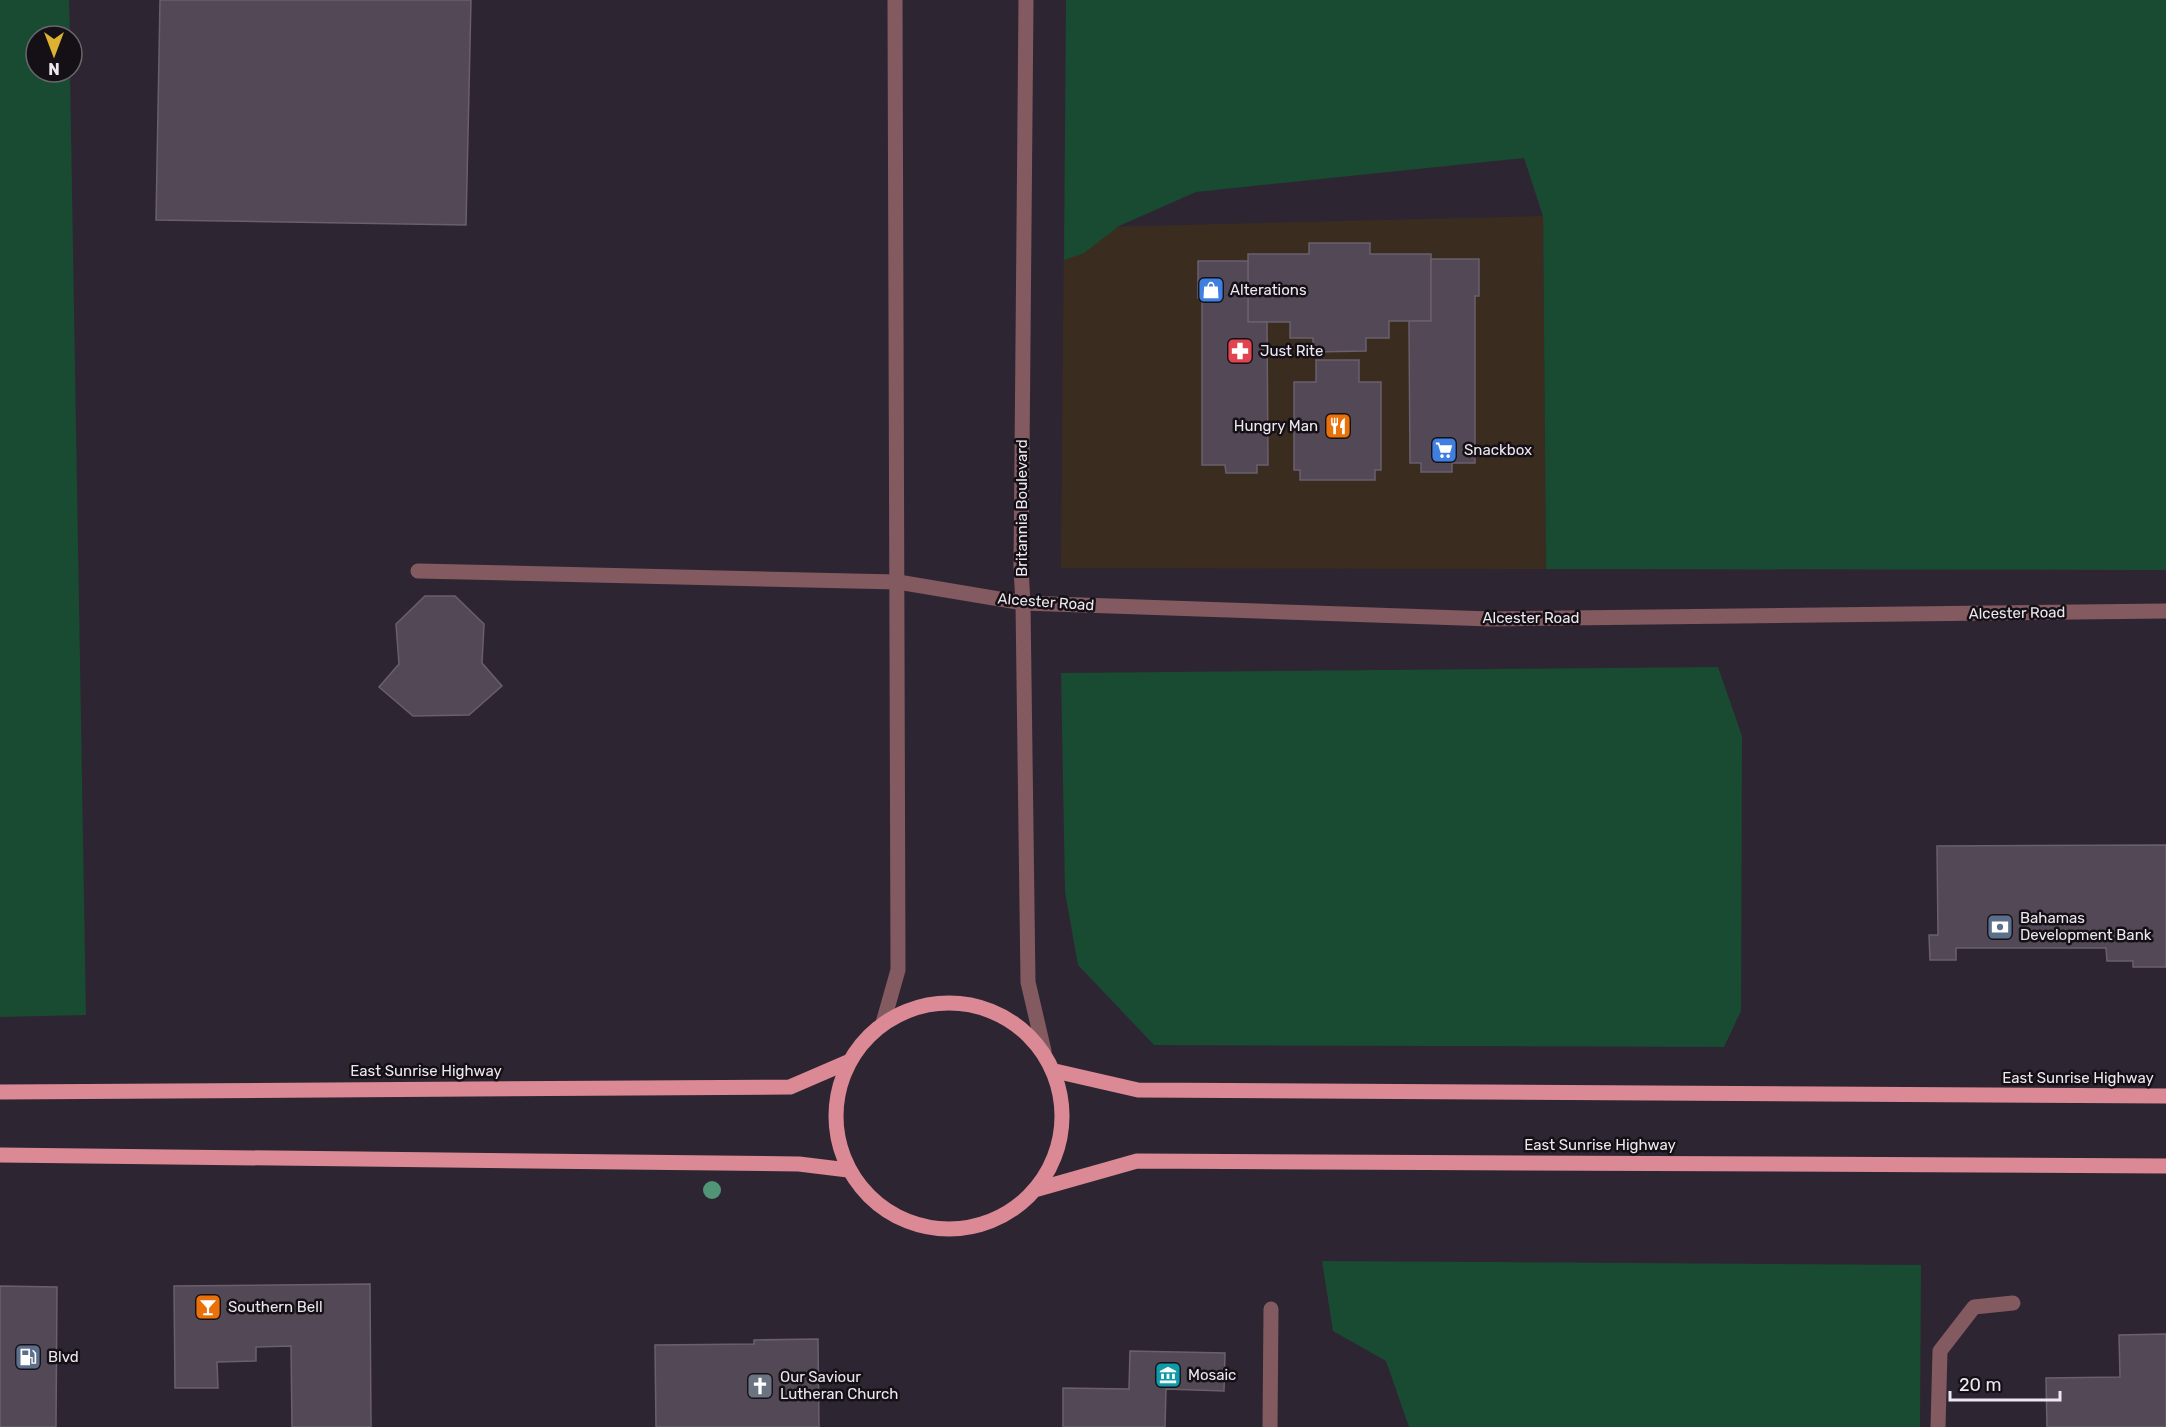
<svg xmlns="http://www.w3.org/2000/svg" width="2166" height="1427" viewBox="0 0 2166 1427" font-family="Rubik,sans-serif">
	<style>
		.commercial { fill: #3a2d20 }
		.green { fill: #194a32 }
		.building { fill: #534855; stroke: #6b5f6d; stroke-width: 1.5 }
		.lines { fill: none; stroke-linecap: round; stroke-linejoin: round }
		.service { stroke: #835a60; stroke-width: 15 }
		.minor { stroke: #835a60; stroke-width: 15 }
		.primary { stroke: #dc8996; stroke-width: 15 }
		.tree { fill: #509576 }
		.labels { text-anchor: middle; stroke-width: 5; stroke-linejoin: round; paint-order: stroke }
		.poi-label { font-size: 15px; fill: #ede7ef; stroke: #141015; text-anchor: start }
		.street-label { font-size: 15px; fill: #ede7ef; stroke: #141015 }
	</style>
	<rect width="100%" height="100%" fill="#2e2532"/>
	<path class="commercial" d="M 1543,216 L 1546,569 L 1061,568 L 1064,228 Z"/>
	<g class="green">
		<path d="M 0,0 L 69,0 L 70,36 L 36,36 L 36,72 L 70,72 L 86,1015 L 0,1017 Z"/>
		<path d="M 1066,0 L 2166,0 L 2166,570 L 1546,569 L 1543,216 L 1524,158 L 1196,192 L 1119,226 L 1084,253 L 1064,260 Z"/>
		<path d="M 1718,667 L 1742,736 L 1741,1011 L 1724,1047 L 1154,1045 L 1078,965 L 1065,892 L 1061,673 Z"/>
		<path d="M 1322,1261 L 1921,1265 L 1920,1427 L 1409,1427 L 1386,1361 L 1333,1331 Z"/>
	</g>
	<g class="building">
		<path d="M 160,0 L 471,0 L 466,225 L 156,220 Z"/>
		<path d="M 1309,243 L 1370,243 L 1370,254 L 1431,254 L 1431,321 L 1389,321 L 1389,338 L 1366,338 L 1366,351 L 1313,352 L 1313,338 L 1290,338 L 1290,322 L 1248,322 L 1248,254 L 1309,254 Z"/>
		<path d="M 1431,259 L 1479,259 L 1479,296 L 1475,296 L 1475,463 L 1452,463 L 1452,472 L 1421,472 L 1421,463 L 1410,463 L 1409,321 L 1431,321 Z"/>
		<path d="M 1198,261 L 1248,261 L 1248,322 L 1267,322 L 1268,465 L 1257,465 L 1257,473 L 1226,473 L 1225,465 L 1202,465 L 1202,298 L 1198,298 Z"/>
		<path d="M 1316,360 L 1359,360 L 1359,382 L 1381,382 L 1381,470 L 1375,470 L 1375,480 L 1300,480 L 1300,470 L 1294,470 L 1294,382 L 1316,382 Z"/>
		<path d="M 425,596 L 455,596 L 484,624 L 482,663 L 502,686 L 469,715 L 413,716 L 379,687 L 399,664 L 396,624 Z"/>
		<path d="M 2166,845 L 2166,967 L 2133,967 L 2133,961 L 2107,961 L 2106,948 L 1956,948 L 1956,960 L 1930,960 L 1929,935 L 1938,935 L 1937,846 Z"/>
		<path d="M 370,1284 L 371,1427 L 292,1427 L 291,1346 L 256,1347 L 256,1361 L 217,1362 L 218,1388 L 175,1388 L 174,1286 Z"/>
		<path d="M 0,1286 L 57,1287 L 56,1427 L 0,1427 Z"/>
		<path d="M 2166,1334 L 2166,1427 L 2047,1427 L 2046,1378 L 2120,1377 L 2119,1335 Z"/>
		<path d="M 818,1339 L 819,1427 L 656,1427 L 655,1345 L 754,1344 L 754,1340 Z"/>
		<path d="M 1130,1351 L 1225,1353 L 1224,1391 L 1166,1389 L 1165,1427 L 1063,1427 L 1063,1388 L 1129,1389 Z"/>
	</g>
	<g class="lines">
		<g class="service">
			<path d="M 418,571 L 898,582"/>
			<path d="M 1270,1427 L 1271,1309"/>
			<path d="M 1938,1427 L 1940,1351 L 1974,1307 L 2013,1303"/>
		</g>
		<g class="minor">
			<path d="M 1026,0 L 1021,569 L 1023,603 L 1028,982 L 1044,1051"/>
			<path d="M 898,582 L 1023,603 L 1491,619 L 2166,611"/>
			<path d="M 883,1023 L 898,970 L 895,0"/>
		</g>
		<g class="primary">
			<circle cx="949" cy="1116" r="113"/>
			<path d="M 1055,1071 L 1138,1090 L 2166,1096"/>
			<path d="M 0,1092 L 790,1087 L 848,1062"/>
			<path d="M 0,1155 L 799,1164 L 848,1170"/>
			<path d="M 1038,1189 L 1137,1161 L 2166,1166"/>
		</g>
	</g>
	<circle class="tree" cx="712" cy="1190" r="9"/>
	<defs>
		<symbol id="shop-square" viewBox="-11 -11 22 22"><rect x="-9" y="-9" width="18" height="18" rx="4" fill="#3f7fe0" stroke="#141015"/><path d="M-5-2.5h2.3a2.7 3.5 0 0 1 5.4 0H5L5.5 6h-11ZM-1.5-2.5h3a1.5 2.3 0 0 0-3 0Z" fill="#fff"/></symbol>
		<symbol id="pharmacy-square" viewBox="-11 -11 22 22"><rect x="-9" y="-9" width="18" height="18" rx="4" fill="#e0444e" stroke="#141015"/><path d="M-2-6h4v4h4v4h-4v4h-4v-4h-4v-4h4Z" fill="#fff"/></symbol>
		<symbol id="restaurant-square" viewBox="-11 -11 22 22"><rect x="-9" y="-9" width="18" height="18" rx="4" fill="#e8710a" stroke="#141015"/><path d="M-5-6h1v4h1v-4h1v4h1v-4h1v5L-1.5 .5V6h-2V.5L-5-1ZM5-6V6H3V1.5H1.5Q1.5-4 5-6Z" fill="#fff"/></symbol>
		<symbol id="supermarket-square" viewBox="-11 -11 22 22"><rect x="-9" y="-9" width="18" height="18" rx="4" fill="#3f7fe0" stroke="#141015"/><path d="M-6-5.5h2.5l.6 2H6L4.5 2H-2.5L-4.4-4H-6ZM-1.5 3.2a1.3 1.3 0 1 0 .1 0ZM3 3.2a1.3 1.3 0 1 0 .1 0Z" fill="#fff"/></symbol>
		<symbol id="bank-square" viewBox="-11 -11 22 22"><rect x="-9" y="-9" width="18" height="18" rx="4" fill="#5c6f8a" stroke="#141015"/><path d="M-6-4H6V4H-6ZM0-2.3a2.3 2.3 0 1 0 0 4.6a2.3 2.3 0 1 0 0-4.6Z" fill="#fff"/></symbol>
		<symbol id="bar-square" viewBox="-11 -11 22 22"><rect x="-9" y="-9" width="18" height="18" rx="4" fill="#e8710a" stroke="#141015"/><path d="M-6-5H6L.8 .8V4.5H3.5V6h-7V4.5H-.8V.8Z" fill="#fff"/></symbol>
		<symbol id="fuel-square" viewBox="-11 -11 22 22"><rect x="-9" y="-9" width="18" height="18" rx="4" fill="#5c6f8a" stroke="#141015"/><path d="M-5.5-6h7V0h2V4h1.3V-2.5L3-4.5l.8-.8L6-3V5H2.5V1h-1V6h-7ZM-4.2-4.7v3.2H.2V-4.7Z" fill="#fff"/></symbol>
		<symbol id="museum-square" viewBox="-11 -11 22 22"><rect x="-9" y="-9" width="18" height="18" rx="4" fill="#0f9aa8" stroke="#141015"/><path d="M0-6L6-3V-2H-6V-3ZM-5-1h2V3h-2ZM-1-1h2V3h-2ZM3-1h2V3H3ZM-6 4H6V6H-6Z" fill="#fff"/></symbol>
		<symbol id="church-square" viewBox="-11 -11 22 22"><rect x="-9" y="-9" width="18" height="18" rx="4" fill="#6b7280" stroke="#141015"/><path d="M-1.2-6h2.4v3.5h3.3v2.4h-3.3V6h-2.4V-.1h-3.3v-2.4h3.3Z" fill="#fff"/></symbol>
	</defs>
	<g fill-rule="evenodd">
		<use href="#shop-square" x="1196" y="275" width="30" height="30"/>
		<use href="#pharmacy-square" x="1225" y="336" width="30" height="30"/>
		<use href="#restaurant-square" x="1323" y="411" width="30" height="30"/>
		<use href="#supermarket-square" x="1429" y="435" width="30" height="30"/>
		<use href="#bank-square" x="1985" y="912" width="30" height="30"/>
		<use href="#bar-square" x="193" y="1292" width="30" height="30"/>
		<use href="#fuel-square" x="13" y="1342" width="30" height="30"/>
		<use href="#museum-square" x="1153" y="1360" width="30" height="30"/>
		<use href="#church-square" x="745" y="1371" width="30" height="30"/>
	</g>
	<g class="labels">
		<g class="poi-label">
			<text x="1230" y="295">Alterations</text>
			<text x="1260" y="356">Just Rite</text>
			<text x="1318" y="431" text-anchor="end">Hungry Man</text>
			<text x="1464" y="455">Snackbox</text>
			<text x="2020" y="923">Bahamas<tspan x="2020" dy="17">Development Bank</tspan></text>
			<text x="228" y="1312">Southern Bell</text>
			<text x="48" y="1362">Blvd</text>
			<text x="1188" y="1380">Mosaic</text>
			<text x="780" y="1382">Our Saviour<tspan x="780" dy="17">Lutheran Church</tspan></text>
		</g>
		<g class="street-label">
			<text transform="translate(1022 508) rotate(-90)" y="5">Britannia Boulevard</text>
			<text transform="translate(1046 602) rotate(4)" y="5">Alcester Road</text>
			<text transform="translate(2017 613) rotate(-1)" y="5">Alcester Road</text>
			<text x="1531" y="623">Alcester Road</text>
			<text x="426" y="1076">East Sunrise Highway</text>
			<text x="2078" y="1083">East Sunrise Highway</text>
			<text x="1600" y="1150">East Sunrise Highway</text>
		</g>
	</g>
	<g transform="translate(54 54) rotate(180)"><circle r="28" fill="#141015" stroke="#6b666c" stroke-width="1.5"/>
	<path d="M0-4.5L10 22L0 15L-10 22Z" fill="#ddb233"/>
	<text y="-9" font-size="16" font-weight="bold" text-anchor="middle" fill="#ede7ef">N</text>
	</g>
	<path d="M1950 1391v9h110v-9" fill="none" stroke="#ede7ef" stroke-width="3"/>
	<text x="1959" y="1391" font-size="18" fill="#ede7ef" stroke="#141015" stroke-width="4.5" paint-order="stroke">20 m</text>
</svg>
